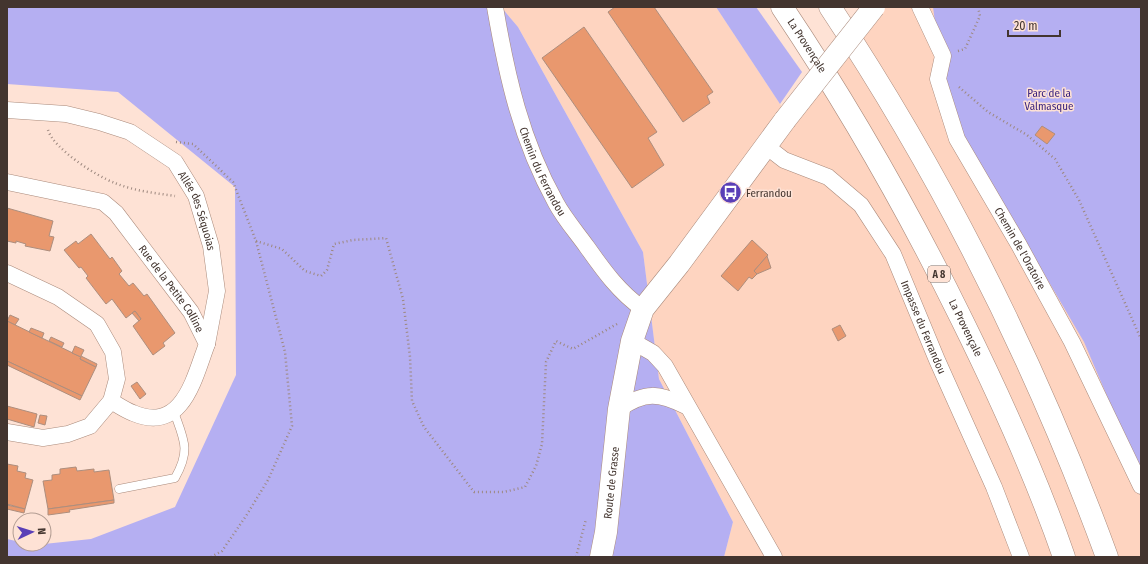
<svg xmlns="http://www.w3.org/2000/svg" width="1148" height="564" viewBox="0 0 1148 564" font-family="'Fira Sans Condensed',sans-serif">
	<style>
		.built { fill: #fed4c0 }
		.green { fill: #b5aff2 }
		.building { fill: #e9986e; stroke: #ad8e7e }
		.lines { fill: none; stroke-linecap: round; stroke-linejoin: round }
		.lane-casing { stroke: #aa8a7b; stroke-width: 9 }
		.street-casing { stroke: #aa8a7b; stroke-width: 17 }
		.secondary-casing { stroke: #aa8a7b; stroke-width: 23 }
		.highway-casing { stroke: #aa8a7b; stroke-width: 23 }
		.path { stroke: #9d887f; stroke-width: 2.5; stroke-dasharray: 1 3; stroke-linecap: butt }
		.lane { stroke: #fff; stroke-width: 8 }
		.street { stroke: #fff; stroke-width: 16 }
		.secondary { stroke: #fff; stroke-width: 22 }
		.highway { stroke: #fff; stroke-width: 22 }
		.secondary-bridge-casing { stroke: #aa8a7b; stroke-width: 23; stroke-linecap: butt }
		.secondary-bridge { stroke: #fff; stroke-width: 22 }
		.labels { text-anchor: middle; stroke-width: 3; stroke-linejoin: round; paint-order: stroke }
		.shield { fill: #fee2d5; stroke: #7b6961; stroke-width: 1 }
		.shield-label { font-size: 10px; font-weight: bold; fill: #43352f }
		.street-label { font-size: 11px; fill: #43352f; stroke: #fee2d5 }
		.park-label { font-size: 11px; fill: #3a237e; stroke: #fee2d5 }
		.poi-label { font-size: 11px; fill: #43352f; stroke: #fee2d5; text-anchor: start }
	</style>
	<rect width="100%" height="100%" fill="#fee2d5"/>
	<path class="built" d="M 501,7 L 716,7 L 788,116 L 874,7 L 1141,7 L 1141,557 L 724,557 L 733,522 L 659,379 L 643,252 L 518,27 Z"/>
	<g class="green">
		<path d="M 7,7 L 501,7 L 518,27 L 643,252 L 659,379 L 733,522 L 724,557 L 7,557 L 7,539 L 20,542 L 20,544 L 44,544 L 91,539 L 175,507 L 236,375 L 235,187 L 118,92 L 7,84 Z"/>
		<path d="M 716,7 L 756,7 L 802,72 L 780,104 Z"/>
		<path d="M 933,7 L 1141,7 L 1141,476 L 1084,342 L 964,137 L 944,90 Z"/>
	</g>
	<g class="building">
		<path d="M 615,7 L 654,7 L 713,92 L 707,96 L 710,103 L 683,122 L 608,12 Z"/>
		<path d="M 584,27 L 657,132 L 648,138 L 664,165 L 632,188 L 542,58 Z"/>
		<path d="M 1042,126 L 1055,134 L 1047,144 L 1035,135 Z"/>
		<path d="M 7,208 L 53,221 L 49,236 L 54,237 L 50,251 L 25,246 L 26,244 L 16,241 L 16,243 L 7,241 Z"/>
		<path d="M 91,234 L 110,259 L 112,257 L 122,271 L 119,274 L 129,286 L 133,283 L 144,296 L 147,294 L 175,333 L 163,343 L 165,346 L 153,355 L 133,326 L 141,319 L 135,311 L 126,318 L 112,299 L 106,304 L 86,278 L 88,276 L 81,267 L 79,268 L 64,250 L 76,241 L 78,244 Z"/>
		<path d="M 752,240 L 768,255 L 754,271 L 757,274 L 752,279 L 749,277 L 738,291 L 721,276 Z"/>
		<path d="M 767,256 L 771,268 L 757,274 L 754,271 Z"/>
		<path d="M 135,311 L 141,319 L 139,321 L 132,313 Z"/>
		<path d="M 10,315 L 19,319 L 15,325 L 7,321 Z"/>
		<path d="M 7,321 L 81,357 L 80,359 L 96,367 L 82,396 L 7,361 Z"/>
		<path d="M 840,325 L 846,336 L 838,341 L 832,329 Z"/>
		<path d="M 31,328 L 44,333 L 42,338 L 29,332 Z"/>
		<path d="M 51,337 L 64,343 L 62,347 L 49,341 Z"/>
		<path d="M 75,346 L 84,350 L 81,356 L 97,364 L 96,367 L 80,359 L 81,357 L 72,353 Z"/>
		<path d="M 7,361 L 82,396 L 80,400 L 7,365 Z"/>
		<path d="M 137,382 L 146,394 L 140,399 L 131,386 Z"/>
		<path d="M 7,406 L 37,414 L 34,427 L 7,419 Z"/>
		<path d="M 40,415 L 47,416 L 45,425 L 38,423 Z"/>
		<path d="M 7,464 L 18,466 L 17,471 L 26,473 L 25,478 L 33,480 L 25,509 L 7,504 Z"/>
		<path d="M 76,467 L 77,471 L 94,469 L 94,472 L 109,470 L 114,500 L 48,509 L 43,481 L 52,480 L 52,475 L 60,474 L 60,469 Z"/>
		<path d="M 114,500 L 114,503 L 69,510 L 70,512 L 48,515 L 48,509 Z"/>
		<path d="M 7,505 L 25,509 L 24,513 L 7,509 Z"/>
	</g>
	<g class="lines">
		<defs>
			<path id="lane" d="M 119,489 L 175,478 C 191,450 184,440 174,412"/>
			<g id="street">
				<path id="s1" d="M 495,7 C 507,77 521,140 556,203 C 564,218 577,233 587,247 C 604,271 619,292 643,309"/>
				<path id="s2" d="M 920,7 L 943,56 L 938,79 L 957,139 L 1019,245 L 1072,342 L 1141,486"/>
				<path id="s3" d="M 7,110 L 66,114 L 99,122 L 130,132 L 175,162 L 196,196 L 211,246 L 217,291 L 207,344"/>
				<path id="s4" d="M 766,146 L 784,160 L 828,177 L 861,205 L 893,254 L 937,360 L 994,487 L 1021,557"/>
				<path id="s5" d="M 7,182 L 103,202 L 116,213 L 191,312 L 207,344 C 194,378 183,434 133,413 C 125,410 118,405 111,401"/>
				<path d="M 7,273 L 58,297 L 97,324 L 113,352 L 117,379 L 111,401 L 90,426 L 68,434 L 43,438 L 7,432"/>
				<path d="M 632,341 L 653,353 L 665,366 L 774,557"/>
				<path d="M 619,409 C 645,391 659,393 686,406"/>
			</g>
			<g id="secondary">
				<path id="s6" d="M 601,557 L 606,532 L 619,409 L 632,341 L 643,309 L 679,264 L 785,120"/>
			</g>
			<g id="highway">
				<path id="s7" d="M 782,7 C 849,107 909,212 962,320 C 1000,397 1036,476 1064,557"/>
				<path d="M 830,7 C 944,179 1036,363 1107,557"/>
			</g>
		</defs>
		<use href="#lane" class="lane-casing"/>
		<use href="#street" class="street-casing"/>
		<use href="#secondary" class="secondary-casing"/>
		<use href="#highway" class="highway-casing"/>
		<g class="path">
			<path d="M 958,51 L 965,49 L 980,16 L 978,7"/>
			<path d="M 959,87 L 988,112 L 1027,135 L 1055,159 L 1079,200 L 1141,339"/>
			<path d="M 48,130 C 54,149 96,176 115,183 C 134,191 155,193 175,196"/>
			<path d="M 176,142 L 193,144 L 233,182 L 256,241 L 285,352 L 292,426 L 268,480 L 246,516 L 222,551 L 211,557"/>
			<path d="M 256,241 L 282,249 L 305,271 L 321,276 L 327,270 L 334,244 L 353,240 L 386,238 L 403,299 L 410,357 L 412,401 L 424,427 L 474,492 L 504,492 L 525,487 L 536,466 L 542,444 L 546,362 L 556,341 L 573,349 L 617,324"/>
			<path d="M 576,557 L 586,519"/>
		</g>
		<use href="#lane" class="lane"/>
		<use href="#street" class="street"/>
		<use href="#secondary" class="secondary"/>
		<use href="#highway" class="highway"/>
		<defs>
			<path id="secondary-bridge" d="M 785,120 L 874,7"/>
		</defs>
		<use href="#secondary-bridge" class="secondary-bridge-casing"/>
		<use href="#secondary-bridge" class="secondary-bridge"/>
	</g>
	<defs>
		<symbol id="bus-disc" viewBox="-11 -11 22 22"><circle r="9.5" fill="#5a3fb7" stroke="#fee2d5"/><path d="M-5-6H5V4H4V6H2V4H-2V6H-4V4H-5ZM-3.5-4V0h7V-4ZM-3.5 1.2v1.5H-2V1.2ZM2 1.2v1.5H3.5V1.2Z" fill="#fff"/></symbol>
	</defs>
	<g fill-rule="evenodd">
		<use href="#bus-disc" x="718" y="180" width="25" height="25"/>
	</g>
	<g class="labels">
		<rect class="shield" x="928" y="266" width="22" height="16" rx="3"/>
		<g class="shield-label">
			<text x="939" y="278">A 8</text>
		</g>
		<g class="street-label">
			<text dy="4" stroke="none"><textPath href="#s7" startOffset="46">La Provençale</textPath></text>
			<text dy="4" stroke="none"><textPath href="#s1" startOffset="172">Chemin du Ferrandou</textPath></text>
			<text dy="4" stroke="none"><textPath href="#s3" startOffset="234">Allée des Séquoias</textPath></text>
			<text dy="4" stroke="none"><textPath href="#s2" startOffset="267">Chemin de l'Oratoire</textPath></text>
			<text dy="4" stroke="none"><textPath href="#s5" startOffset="209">Rue de la Petite Colline</textPath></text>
			<text dy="4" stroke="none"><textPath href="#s4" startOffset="251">Impasse du Ferrandou</textPath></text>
			<text dy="4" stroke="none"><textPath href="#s7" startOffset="370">La Provençale</textPath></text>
			<text dy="4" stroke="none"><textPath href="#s6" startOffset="75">Route de Grasse</textPath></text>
		</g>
		<g class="park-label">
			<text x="1049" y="97">Parc de la<tspan x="1049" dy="13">Valmasque</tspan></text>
		</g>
		<g class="poi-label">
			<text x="746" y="197">Ferrandou</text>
		</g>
	</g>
	<rect width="1148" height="564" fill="none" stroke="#43352f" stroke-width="16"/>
	<g transform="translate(32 532) rotate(86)"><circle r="19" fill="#fee2d5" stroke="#b39d93"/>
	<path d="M0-3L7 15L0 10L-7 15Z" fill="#5a3fb7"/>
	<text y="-6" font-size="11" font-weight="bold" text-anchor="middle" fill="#43352f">N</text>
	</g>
	<path d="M1008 30v6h52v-6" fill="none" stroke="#43352f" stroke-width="2"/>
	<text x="1014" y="30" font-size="12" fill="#43352f" stroke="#fee2d5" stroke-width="3" paint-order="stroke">20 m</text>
</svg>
